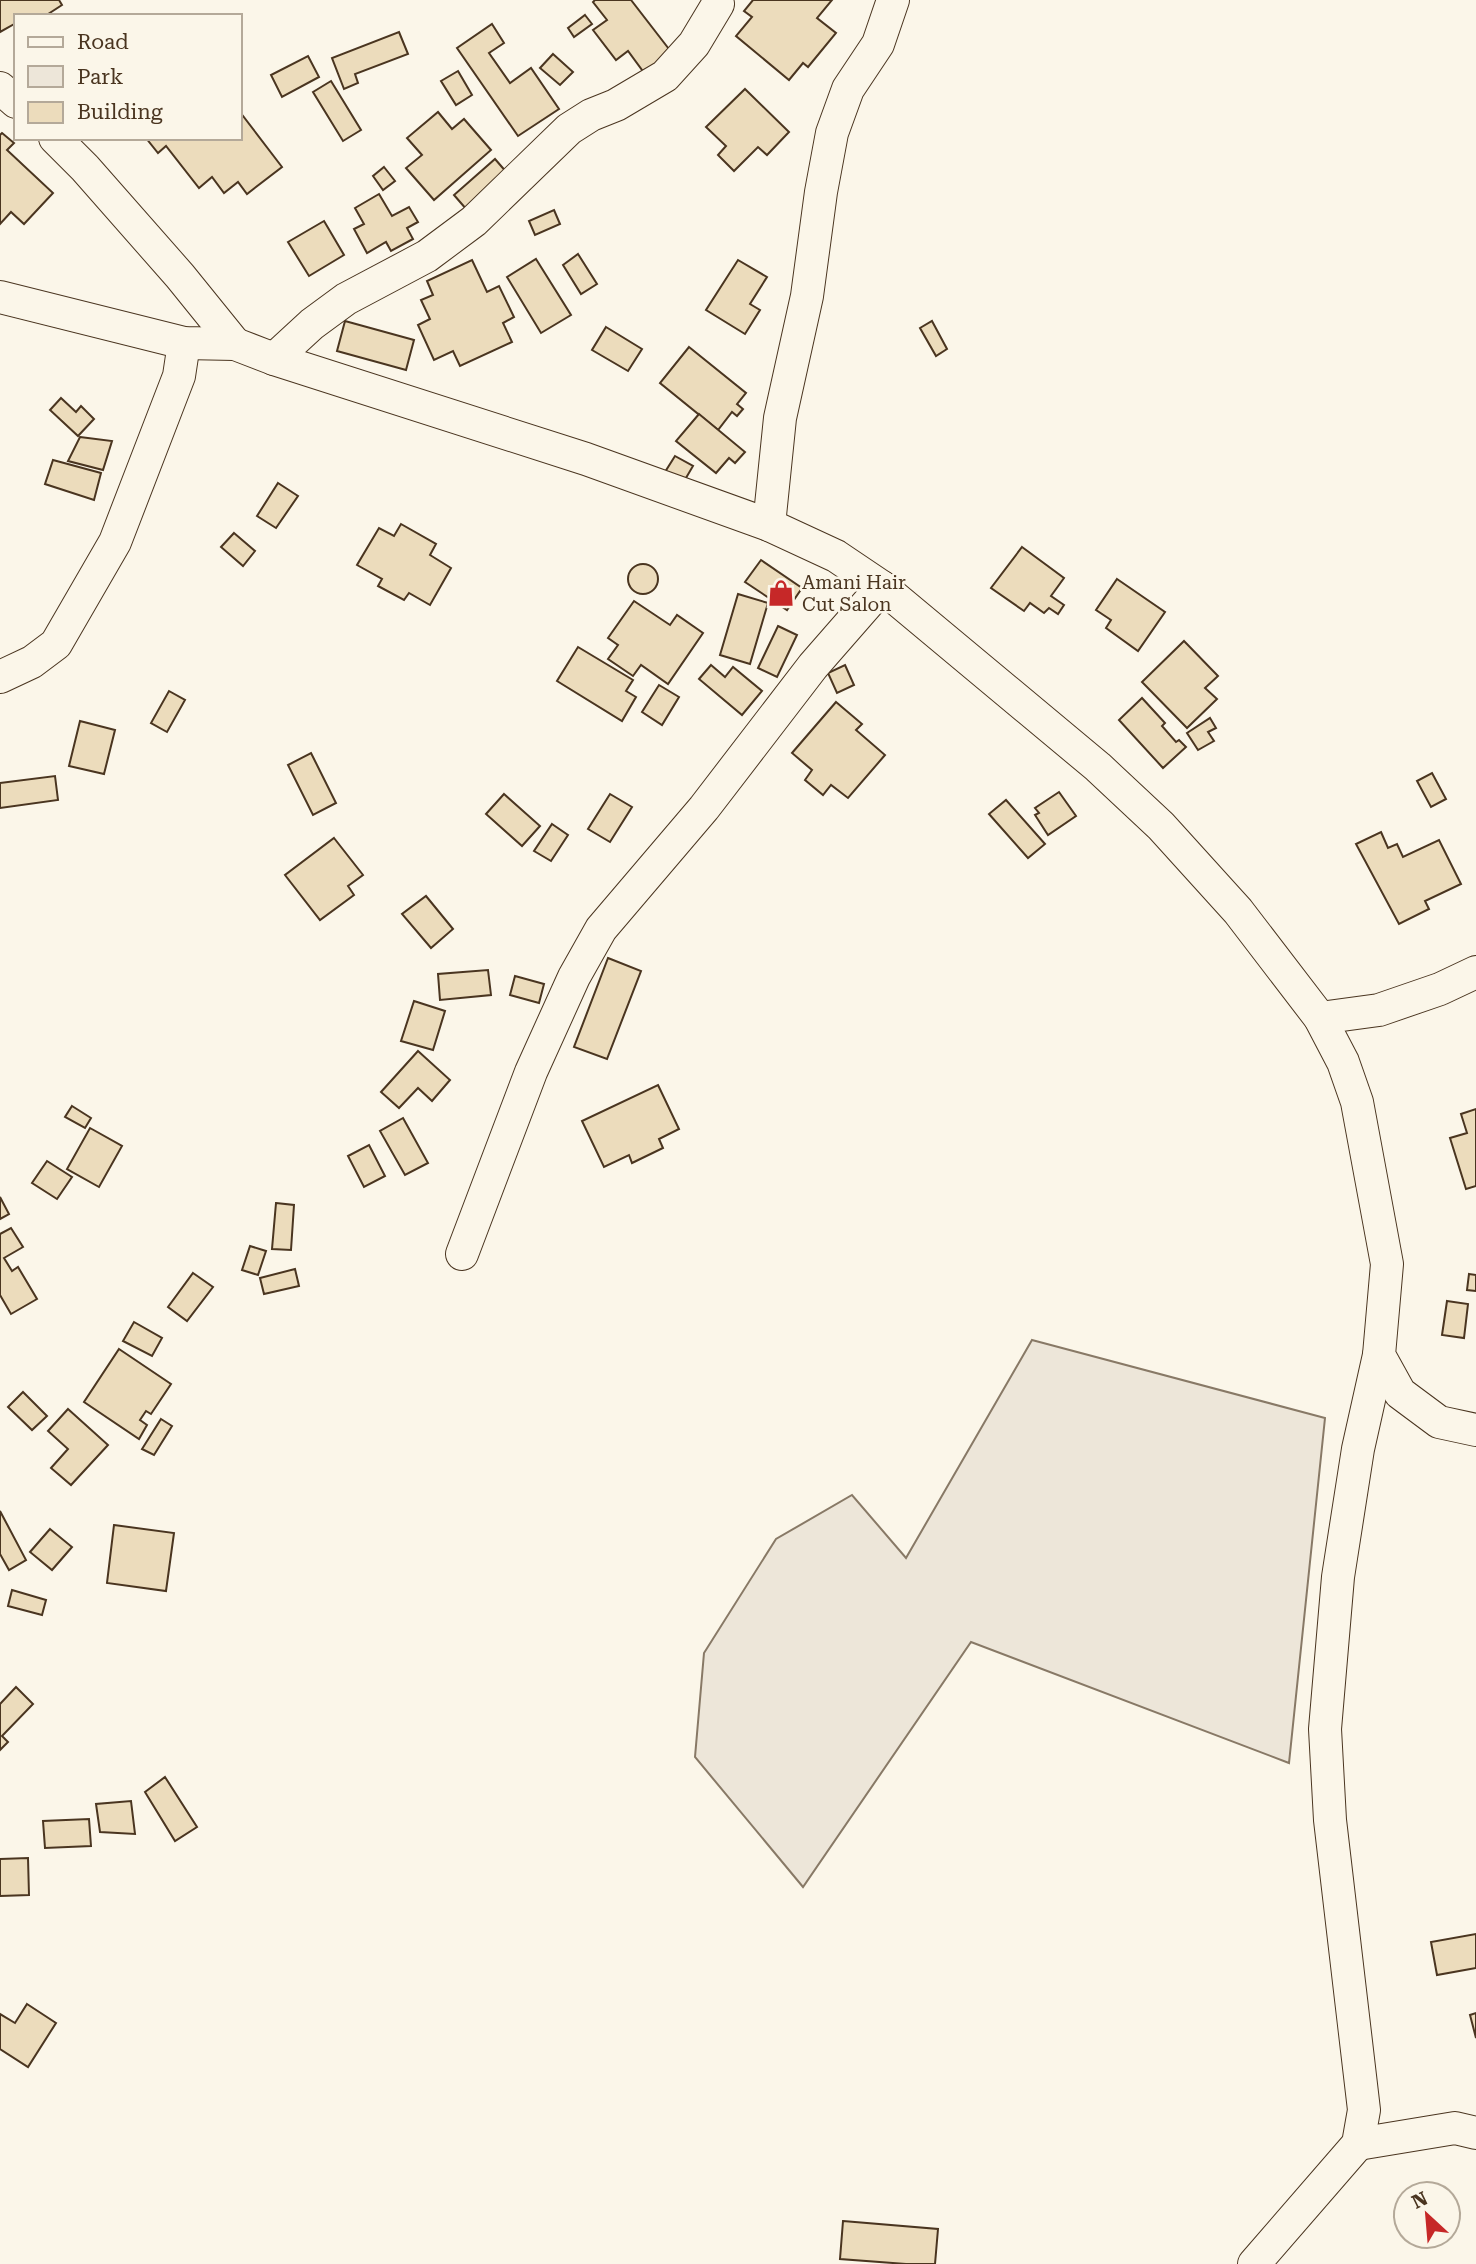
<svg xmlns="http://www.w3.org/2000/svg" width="1476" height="2264" viewBox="0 0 1476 2264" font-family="'Roboto Serif',serif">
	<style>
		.green { fill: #ede6d9; stroke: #887966; stroke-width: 2 }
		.building { fill: #ecdcbc; stroke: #4a3520; stroke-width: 2 }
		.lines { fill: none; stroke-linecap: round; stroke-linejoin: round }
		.street-casing { stroke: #4a3520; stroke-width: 34 }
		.street { stroke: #fbf6e9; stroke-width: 32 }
		.labels { text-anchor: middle; stroke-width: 5; stroke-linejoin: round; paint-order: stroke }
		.poi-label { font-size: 19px; fill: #4a3520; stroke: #fbf6e9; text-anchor: start }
	</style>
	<rect width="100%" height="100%" fill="#fbf6e9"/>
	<path class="green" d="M 1032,1340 L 1325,1418 L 1289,1763 L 971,1642 L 803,1887 L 695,1757 L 704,1653 L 776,1539 L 852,1495 L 906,1558 Z"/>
	<g class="building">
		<path d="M 0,0 L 59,0 L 62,5 L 45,16 L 16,16 L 16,23 L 0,32 Z"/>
		<path d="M 595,0 L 631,0 L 672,53 L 645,74 L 628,51 L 616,60 L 593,30 L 607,20 L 593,2 Z"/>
		<path d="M 753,0 L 832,0 L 817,18 L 836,33 L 808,67 L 803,63 L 789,80 L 736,36 L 752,17 L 744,11 Z"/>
		<path d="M 585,15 L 592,24 L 574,37 L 568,28 Z"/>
		<path d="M 492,24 L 504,43 L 489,53 L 510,83 L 531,68 L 559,109 L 518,136 L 457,48 Z"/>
		<path d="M 399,32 L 408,54 L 355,74 L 358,83 L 344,89 L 332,58 Z"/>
		<path d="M 553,54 L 573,72 L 560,85 L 540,68 Z"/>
		<path d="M 308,56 L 319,77 L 282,97 L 271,75 Z"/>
		<path d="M 458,71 L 472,95 L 456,105 L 441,81 Z"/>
		<path d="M 331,81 L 361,130 L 343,141 L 313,92 Z"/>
		<path d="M 745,89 L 789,132 L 767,155 L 758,147 L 734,171 L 718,155 L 726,146 L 706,127 Z"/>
		<path d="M 240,112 L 282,167 L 247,194 L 238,182 L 224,193 L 212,177 L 199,188 L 166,146 L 158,153 L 146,138 L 240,138 Z"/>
		<path d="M 438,112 L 452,129 L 464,119 L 491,150 L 434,200 L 406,168 L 422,155 L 407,138 Z"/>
		<path d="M 2,133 L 14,143 L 7,150 L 53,193 L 24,224 L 11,212 L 0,224 L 0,135 Z"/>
		<path d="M 495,159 L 508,174 L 467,210 L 454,195 Z"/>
		<path d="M 384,167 L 395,181 L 383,190 L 373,176 Z"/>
		<path d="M 379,194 L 392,216 L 409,207 L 418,222 L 407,228 L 413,239 L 391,251 L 386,242 L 367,253 L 354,229 L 364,224 L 355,208 Z"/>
		<path d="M 554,210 L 560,224 L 535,235 L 529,221 Z"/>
		<path d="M 324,221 L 344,255 L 309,276 L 288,242 Z"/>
		<path d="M 578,254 L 597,284 L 581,294 L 563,265 Z"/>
		<path d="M 536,259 L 571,315 L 541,333 L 507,277 Z"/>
		<path d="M 472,260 L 487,292 L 499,286 L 514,317 L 503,323 L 512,342 L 460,366 L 453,351 L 434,360 L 418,325 L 430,319 L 421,300 L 433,295 L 427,281 Z"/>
		<path d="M 738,260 L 767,277 L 750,304 L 760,310 L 745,334 L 706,310 Z"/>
		<path d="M 345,321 L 414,340 L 406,370 L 337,351 Z"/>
		<path d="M 932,321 L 947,349 L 936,356 L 920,328 Z"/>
		<path d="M 606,327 L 642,349 L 628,371 L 592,350 Z"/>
		<path d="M 689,347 L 746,393 L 737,404 L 743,409 L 737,416 L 732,412 L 718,430 L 660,383 Z"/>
		<path d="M 61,398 L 76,412 L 81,406 L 94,419 L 78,436 L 50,410 Z"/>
		<path d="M 699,414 L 745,452 L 735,463 L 729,458 L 716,473 L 676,441 Z"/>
		<path d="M 80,437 L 112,441 L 103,470 L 68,461 Z"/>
		<path d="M 675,456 L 693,466 L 683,483 L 665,472 Z"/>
		<path d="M 53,460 L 101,473 L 94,500 L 45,484 Z"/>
		<path d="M 278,483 L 298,496 L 276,528 L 257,516 Z"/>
		<path d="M 401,524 L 436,544 L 430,555 L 451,568 L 430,605 L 409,593 L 404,600 L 378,586 L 382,579 L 357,565 L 379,528 L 394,536 Z"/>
		<path d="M 234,533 L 255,551 L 243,566 L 221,547 Z"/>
		<path d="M 1022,547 L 1064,578 L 1051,596 L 1064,605 L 1058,614 L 1049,608 L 1044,613 L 1030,603 L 1024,611 L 991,588 Z"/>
		<path d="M 761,560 L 802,588 L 787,610 L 745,582 Z"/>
		<circle cx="643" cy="579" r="15"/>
		<path d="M 1117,579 L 1165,612 L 1138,651 L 1106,628 L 1111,620 L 1096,610 Z"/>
		<path d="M 738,594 L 768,603 L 750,664 L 720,655 Z"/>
		<path d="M 634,601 L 670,625 L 677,615 L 703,633 L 668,684 L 641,665 L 633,676 L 608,659 L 618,645 L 608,638 Z"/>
		<path d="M 778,626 L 797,635 L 777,677 L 758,668 Z"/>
		<path d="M 1184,641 L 1218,676 L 1205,688 L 1217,699 L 1187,728 L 1142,682 Z"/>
		<path d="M 578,647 L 633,680 L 626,691 L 636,697 L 622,721 L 557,681 Z"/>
		<path d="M 711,665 L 725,677 L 733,667 L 762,691 L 742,715 L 699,679 Z"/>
		<path d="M 845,665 L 854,685 L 837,693 L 828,673 Z"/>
		<path d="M 659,685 L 679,697 L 662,725 L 642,712 Z"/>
		<path d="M 169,691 L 185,700 L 167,732 L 151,723 Z"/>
		<path d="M 1142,698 L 1165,723 L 1162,726 L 1176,742 L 1179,740 L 1186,747 L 1163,768 L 1119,720 Z"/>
		<path d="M 836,702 L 862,724 L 856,730 L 885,755 L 848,798 L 831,785 L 823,795 L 805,780 L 812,770 L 792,753 Z"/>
		<path d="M 1210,718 L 1216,728 L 1208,732 L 1214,741 L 1198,750 L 1187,733 Z"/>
		<path d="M 80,721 L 115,730 L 104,774 L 69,766 Z"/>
		<path d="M 311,753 L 336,803 L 313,815 L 288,765 Z"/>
		<path d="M 1432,773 L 1446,799 L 1431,807 L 1417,781 Z"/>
		<path d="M 55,776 L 58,800 L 0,808 L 0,783 Z"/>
		<path d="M 1059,792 L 1076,816 L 1048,835 L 1035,815 L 1039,813 L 1035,808 Z"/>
		<path d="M 504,794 L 540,826 L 522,846 L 486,814 Z"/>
		<path d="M 610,794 L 632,807 L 610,842 L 588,829 Z"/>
		<path d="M 1006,800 L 1045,844 L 1028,858 L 989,814 Z"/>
		<path d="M 552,824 L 568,835 L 551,861 L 534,851 Z"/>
		<path d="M 1381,832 L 1388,848 L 1397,844 L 1403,857 L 1439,840 L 1461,884 L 1425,901 L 1429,909 L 1399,924 L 1356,844 Z"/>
		<path d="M 334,838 L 363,875 L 348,886 L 354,895 L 320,920 L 285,875 Z"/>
		<path d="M 426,896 L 453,929 L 431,948 L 402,914 Z"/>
		<path d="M 608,958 L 641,971 L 607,1059 L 574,1047 Z"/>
		<path d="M 488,970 L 491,995 L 440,1000 L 438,974 Z"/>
		<path d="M 515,976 L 544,984 L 539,1003 L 510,995 Z"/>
		<path d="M 414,1001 L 445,1011 L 433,1050 L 401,1041 Z"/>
		<path d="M 418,1051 L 450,1080 L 432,1101 L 418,1088 L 399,1108 L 381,1092 Z"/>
		<path d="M 658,1085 L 679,1129 L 659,1139 L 663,1148 L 632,1163 L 629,1155 L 604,1167 L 582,1121 Z"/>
		<path d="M 72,1106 L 91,1118 L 85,1128 L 65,1117 Z"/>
		<path d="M 1476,1109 L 1476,1186 L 1466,1189 L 1450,1138 L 1467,1133 L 1461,1114 Z"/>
		<path d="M 403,1118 L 428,1163 L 405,1175 L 380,1131 Z"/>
		<path d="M 90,1128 L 122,1146 L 99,1187 L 67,1169 Z"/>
		<path d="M 369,1145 L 385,1176 L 364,1187 L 348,1156 Z"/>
		<path d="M 47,1161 L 72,1177 L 57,1199 L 32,1183 Z"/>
		<path d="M 0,1197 L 9,1214 L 0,1219 Z"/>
		<path d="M 276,1203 L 294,1205 L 291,1250 L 272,1249 Z"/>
		<path d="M 11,1228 L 23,1247 L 4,1258 L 12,1271 L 18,1267 L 37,1299 L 11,1314 L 0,1295 L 0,1234 Z"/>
		<path d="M 250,1246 L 266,1251 L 258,1275 L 242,1270 Z"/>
		<path d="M 295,1269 L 299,1286 L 264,1294 L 260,1278 Z"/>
		<path d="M 193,1273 L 213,1287 L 187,1321 L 168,1307 Z"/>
		<path d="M 1469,1274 L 1476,1275 L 1476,1291 L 1467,1290 Z"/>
		<path d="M 1447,1301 L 1468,1304 L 1464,1338 L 1442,1335 Z"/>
		<path d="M 134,1322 L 162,1338 L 152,1356 L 123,1341 Z"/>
		<path d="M 119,1349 L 171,1384 L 151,1414 L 146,1411 L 140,1420 L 147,1425 L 139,1439 L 84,1402 Z"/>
		<path d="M 23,1392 L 47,1416 L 32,1430 L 8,1407 Z"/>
		<path d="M 68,1409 L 108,1445 L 71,1485 L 51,1468 L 68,1449 L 48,1431 Z"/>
		<path d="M 161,1419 L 172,1426 L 154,1455 L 142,1449 Z"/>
		<path d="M 0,1511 L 26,1560 L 9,1570 L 0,1554 Z"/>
		<path d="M 114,1525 L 174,1533 L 166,1591 L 107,1583 Z"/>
		<path d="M 50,1529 L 72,1547 L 52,1570 L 30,1552 Z"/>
		<path d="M 12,1590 L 46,1600 L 42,1615 L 8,1606 Z"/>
		<path d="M 16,1687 L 33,1704 L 2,1736 L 8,1742 L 0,1750 L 0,1704 Z"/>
		<path d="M 165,1777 L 197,1827 L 175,1841 L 145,1792 Z"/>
		<path d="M 131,1801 L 135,1834 L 100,1832 L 96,1804 Z"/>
		<path d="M 89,1819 L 91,1846 L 45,1848 L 43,1821 Z"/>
		<path d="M 28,1858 L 29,1895 L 0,1896 L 0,1859 Z"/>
		<path d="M 1476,1934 L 1476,1968 L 1437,1975 L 1431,1942 Z"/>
		<path d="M 27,2004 L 56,2023 L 28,2067 L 0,2049 L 0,2014 L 15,2023 Z"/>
		<path d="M 1476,2013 L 1476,2038 L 1470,2015 Z"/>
		<path d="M 843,2221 L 938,2229 L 935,2264 L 906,2264 L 840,2259 Z"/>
	</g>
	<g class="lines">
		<defs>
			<g id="street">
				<path d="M 0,88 L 16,102"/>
				<path d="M 55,138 L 85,168 L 180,276 L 235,344"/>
				<path d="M 0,297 L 184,343 L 235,344 L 274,359 L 586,459 L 769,525 L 836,556 L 882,587 L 1098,767 L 1161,826 L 1238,911 L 1320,1018 L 1343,1062 L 1357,1102 L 1387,1264 L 1379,1355 L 1400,1393 L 1439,1422 L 1476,1430"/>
				<path d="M 274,359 L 312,324 L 346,299 L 427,256 L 474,221 L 569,129 L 591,115 L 616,105 L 665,76 L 694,44 L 718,4"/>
				<path d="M 769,525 L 780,418 L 807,296 L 821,192 L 832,133 L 848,89 L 878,44 L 893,0"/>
				<path d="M 0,677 L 32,662 L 56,644 L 115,542 L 179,376 L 184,343"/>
				<path d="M 1320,1018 L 1379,1010 L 1440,989 L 1476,972"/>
				<path d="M 462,1254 L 531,1072 L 574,977 L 601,929 L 704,808 L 813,666 L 882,587"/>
				<path d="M 1358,2144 L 1455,2128 L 1476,2133"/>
				<path d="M 1254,2264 L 1358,2144 L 1364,2110 L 1330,1820 L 1325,1729 L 1338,1577 L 1358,1449 L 1379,1355"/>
			</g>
		</defs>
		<use href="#street" class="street-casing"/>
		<use href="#street" class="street"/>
	</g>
	<defs>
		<symbol id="shop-bare" viewBox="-9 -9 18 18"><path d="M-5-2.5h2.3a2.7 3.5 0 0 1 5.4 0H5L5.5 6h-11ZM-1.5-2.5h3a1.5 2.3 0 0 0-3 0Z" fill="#c62828" stroke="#fbf6e9" stroke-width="2.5" paint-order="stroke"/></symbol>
	</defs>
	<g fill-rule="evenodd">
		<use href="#shop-bare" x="762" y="574" width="38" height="38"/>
	</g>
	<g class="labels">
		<g class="poi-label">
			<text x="802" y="589">Amani Hair<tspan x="802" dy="22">Cut Salon</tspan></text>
		</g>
	</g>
	<rect x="14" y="14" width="228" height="126" fill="#fbf6e9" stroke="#b4a999" stroke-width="2"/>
	<rect x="28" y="37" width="35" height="10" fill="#fbf6e9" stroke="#b4a999" stroke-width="2"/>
	<text x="77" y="49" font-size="21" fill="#4a3520">Road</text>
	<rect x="28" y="66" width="35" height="21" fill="#ede6d9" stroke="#b4a999" stroke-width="2"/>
	<text x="77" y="84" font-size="21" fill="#4a3520">Park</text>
	<rect x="28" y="102" width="35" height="21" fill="#ecdcbc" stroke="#b4a999" stroke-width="2"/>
	<text x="77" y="119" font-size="21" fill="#4a3520">Building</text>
	<g transform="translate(1427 2215) rotate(334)"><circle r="33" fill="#fbf6e9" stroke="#b4a999" stroke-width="2"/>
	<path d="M0-5L12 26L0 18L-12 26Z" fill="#c62828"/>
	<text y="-10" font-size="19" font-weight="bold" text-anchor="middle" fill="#4a3520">N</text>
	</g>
</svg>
